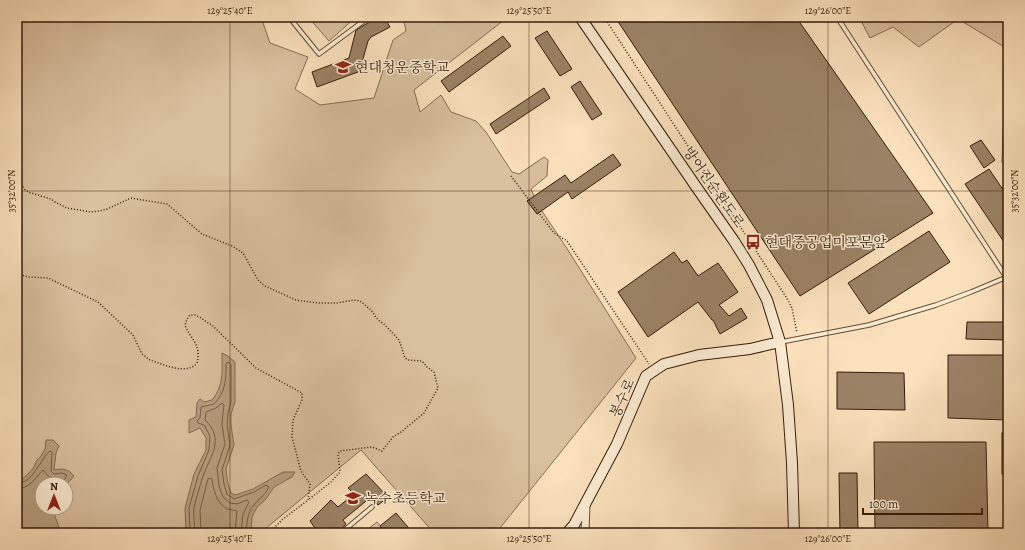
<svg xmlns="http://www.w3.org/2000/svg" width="1025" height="550" viewBox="0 0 1025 550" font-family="Alegreya,'Noto Serif KR',serif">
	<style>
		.green { fill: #d9c09e; stroke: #866e54; fill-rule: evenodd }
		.water { fill: #b79e7f; stroke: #836a50 }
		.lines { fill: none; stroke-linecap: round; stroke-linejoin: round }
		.shore { stroke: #765d44; stroke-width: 1 }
		.building { fill: #9b8266; stroke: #341c09 }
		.lane-casing { stroke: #664d36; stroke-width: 5.5 }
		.street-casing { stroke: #664d36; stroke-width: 9 }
		.secondary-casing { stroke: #341c09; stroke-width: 12 }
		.path { stroke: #341c09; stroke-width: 1.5; stroke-dasharray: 1 2; stroke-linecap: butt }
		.lane { stroke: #fcecd3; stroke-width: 3.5 }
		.street { stroke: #fcecd3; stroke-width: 7 }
		.secondary { stroke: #fcecd3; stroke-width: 10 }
		.ticks { fill: none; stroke: #341c09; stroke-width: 1; stroke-opacity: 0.45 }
		.labels { text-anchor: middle; stroke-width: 3; stroke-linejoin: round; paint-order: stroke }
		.poi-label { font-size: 14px; fill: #341c09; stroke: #fcecd3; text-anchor: start }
		.street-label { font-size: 14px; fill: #341c09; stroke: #fcecd3 }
		.neatline { fill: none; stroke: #341c09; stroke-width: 1.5 }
		.ticks-label { font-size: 10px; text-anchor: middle; fill: #341c09 }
	</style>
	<rect width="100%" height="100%" fill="#fbe1bc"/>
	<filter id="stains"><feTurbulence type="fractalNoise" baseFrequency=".005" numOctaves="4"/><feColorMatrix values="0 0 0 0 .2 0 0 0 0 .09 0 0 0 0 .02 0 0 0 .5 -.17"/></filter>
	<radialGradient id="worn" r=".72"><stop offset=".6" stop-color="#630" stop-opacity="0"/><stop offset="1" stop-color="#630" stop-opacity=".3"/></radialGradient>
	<g class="green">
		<path d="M 17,17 L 261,17 L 270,43 L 308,57 L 295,89 L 320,105 L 374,98 L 393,40 L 406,31 L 403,17 L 508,17 L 414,90 L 420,112 L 441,95 L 451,112 L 476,121 L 486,132 L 512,172 L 519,174 L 544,157 L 548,160 L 547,176 L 531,189 L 538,205 L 566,247 L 636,358 L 496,533 L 434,533 L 361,450 L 260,533 L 17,533 ZM 42,484 L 66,484 L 66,508 L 42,508 Z"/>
		<path d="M 308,17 L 356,17 L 329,41 Z"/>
		<path d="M 859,17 L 1008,17 L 1008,173 L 1002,162 L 1006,48 L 958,19 L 919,47 L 893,27 L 870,38 Z"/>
		<path d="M 377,522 L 386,533 L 363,533 Z"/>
	</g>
	<g class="water">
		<path d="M 222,353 L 228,356 L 235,362 L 235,402 L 231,414 L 231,425 L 234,445 L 226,469 L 228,484 L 231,493 L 235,495 L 253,489 L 283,472 L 295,472 L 292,477 L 274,487 L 266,499 L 257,507 L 252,517 L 251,529 L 249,533 L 186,533 L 185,508 L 194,474 L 206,450 L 206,438 L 200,428 L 189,433 L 189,420 L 196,417 L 197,403 L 200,399 L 204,402 L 212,400 C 224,385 222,372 222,353 Z"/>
		<path d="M 46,440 L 53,440 L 59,446 L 56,453 L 54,470 C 63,468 68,469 74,476 C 72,480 68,481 66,485 L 42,484 L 42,508 L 52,508 L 61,533 L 17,533 L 17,479 L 21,480 L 29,473 L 34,467 L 37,460 L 41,456 L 45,449 Z"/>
	</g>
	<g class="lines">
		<g class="shore">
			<path d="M 17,483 C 32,485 41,458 50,451 L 52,452 L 51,471 L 54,474 L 62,473 L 67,475 L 62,484"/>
			<path d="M 17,488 C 29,490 36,477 43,470 L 49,477 L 57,479 L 57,484"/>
			<path d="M 190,533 L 189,508 L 198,476 L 209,450 L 210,436 L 204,425 L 198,423 L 197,421 L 200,418 L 201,407 L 214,404 C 226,391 226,380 226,364 L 228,362 L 231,365 L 231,402 L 228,413 L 227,425 L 230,445 L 222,470 L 224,484 L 227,494 L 234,499 L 254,492 L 266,485 L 269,487 C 265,495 259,499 254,505 C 247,513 247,523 246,533"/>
			<path d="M 195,533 C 195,525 193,516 194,508 C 196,498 200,486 203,476 C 211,455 225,439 205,420 L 206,412 L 216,408 L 222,403 L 224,405 L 223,412 L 222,425 L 225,444 L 217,468 L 219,486 L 223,497 L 230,503 L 237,504 L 247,500 L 249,502 L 243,514 L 241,533"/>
			<path d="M 201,533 L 200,510 L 208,479 L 210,478 L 212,479 C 213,490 217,503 227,509 C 231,510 234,510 237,511 L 235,533"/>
		</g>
	</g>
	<g class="building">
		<path d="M 378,17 L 384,17 L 390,27 L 371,37 L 368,41 L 361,66 L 358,72 L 317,87 L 312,72 L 349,58 L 356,30 Z"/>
		<path d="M 615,17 L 796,17 L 933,213 L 800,296 Z"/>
		<path d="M 547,31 L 572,69 L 560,76 L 535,38 Z"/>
		<path d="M 503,36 L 511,46 L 449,92 L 441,81 Z"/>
		<path d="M 580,81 L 602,114 L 592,120 L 571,87 Z"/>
		<path d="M 544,88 L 550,98 L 496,134 L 490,124 Z"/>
		<path d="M 981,140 L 995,160 L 984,168 L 970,146 Z"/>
		<path d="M 613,154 L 621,165 L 572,199 L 568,192 L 537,214 L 527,201 L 565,175 L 571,183 Z"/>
		<path d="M 989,169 L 1008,197 L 1008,248 L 965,184 Z"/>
		<path d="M 929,231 L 950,262 L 869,314 L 848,283 Z"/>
		<path d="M 674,252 L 682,263 L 687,260 L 698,276 L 718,263 L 738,292 L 719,305 L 729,316 L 741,308 L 747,318 L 720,334 L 713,320 L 712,320 L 698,302 L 648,337 L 618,292 Z"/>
		<path d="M 967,322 L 1008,322 L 1008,340 L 966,339 Z"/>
		<path d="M 948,355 L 1008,355 L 1008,420 L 948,418 Z"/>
		<path d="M 837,372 L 904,373 L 905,410 L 837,409 Z"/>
		<rect x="1002" y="433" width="6" height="41"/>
		<path d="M 874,442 L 986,442 L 988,533 L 875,533 Z"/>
		<path d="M 839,473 L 857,473 L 858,533 L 840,533 Z"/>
		<path d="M 366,474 L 388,497 L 378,505 L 371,497 L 343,520 L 346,524 L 338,533 L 335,533 L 332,530 L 328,533 L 309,533 L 315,528 L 310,521 L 331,500 L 338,507 L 354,494 L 348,488 Z"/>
		<path d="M 396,513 L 413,533 L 386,533 L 380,526 Z"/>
	</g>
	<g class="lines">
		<defs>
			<g id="lane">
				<path d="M 289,17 L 319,54 L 369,17"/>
				<path d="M 837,17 L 1006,277"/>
				<path d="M 781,342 L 869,325 L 936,305 L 971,292 L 1007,277"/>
				<path d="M 341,533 L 372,507"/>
			</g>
			<path id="street" d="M 585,533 L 586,505"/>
			<g id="secondary">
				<path d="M 580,17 L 697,188 L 734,241 L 749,265 L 767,300 L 780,342 L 788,405 L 792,463 L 794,533"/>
				<path d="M 567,533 L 574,525 L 617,444 L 646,376 L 664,364 L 699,355 L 750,349 L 780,342"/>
			</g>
		</defs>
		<use href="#lane" class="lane-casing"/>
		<use href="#street" class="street-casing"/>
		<use href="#secondary" class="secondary-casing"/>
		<g class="path">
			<path d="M 604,17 L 788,300 L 792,308 L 797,333"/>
			<path d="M 17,173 L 24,189 L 28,192 L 51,199 L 55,202 L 67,208 L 91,212 L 100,211 L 107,209 L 131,198 L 167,204 L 202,234 L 232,246 L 243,253 L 258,280 L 265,286 L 285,295 L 296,300 L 318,303 L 337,303 L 354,300 L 360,301 L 371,310 L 378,320 L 384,324 L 399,340 L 405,358 L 408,360 L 422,361 L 427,367 L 434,372 L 438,388 L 424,413 L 401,432 L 393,437 L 382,451 L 372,447 L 340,451 L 338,454 L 340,472 L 331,482 L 308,500"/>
			<path d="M 511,176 L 554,233 L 567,241 L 649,364"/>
			<path d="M 17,274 L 29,277 L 48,278 L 98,302 L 133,335 L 142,354 L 150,360 C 163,364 186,376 197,363 C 202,344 190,339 185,325 L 187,319 L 190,315 L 195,315 L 201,318 L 213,326 L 256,368 L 302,393 L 302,400 L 293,420 L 292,437 L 301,471 L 310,484 L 308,500 L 283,519 L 269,533"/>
		</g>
		<use href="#lane" class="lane"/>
		<use href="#street" class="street"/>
		<use href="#secondary" class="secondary"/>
	</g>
	<path class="ticks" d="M 230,17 L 230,533M 529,17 L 529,533M 828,17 L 828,533M 17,191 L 1008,191"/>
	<defs>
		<symbol id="school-bare" viewBox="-9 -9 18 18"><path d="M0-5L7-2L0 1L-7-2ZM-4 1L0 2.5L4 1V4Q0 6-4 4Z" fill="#8f2418" stroke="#fcecd3" stroke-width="2.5" paint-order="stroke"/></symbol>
		<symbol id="bus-bare" viewBox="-9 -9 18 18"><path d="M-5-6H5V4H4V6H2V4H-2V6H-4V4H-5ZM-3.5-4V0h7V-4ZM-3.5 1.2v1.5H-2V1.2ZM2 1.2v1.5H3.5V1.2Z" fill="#8f2418" stroke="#fcecd3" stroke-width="2.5" paint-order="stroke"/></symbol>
	</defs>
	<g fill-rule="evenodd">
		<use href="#school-bare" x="332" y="56" width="22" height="22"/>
		<use href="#bus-bare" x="742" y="231" width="22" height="22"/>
		<use href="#school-bare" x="342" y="487" width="22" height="22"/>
	</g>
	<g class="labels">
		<g class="poi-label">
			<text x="355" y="72">현대청운중학교</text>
			<text x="765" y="247">현대중공업미포문앞</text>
			<text x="365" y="503">녹수초등학교</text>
		</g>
		<g class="street-label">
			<text transform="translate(714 187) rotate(55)" y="5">방어진순환도로</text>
			<text transform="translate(622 398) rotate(-66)" y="5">봉수로</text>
		</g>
	</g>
	<rect width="1025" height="550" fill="none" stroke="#fbe1bc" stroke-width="44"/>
	<g transform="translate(54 496)"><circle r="19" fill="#fcecd3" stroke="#ac9982"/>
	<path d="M0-3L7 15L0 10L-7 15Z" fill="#8f2418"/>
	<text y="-6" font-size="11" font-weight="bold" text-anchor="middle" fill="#341c09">N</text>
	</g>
	<path d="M863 508v6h119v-6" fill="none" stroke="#341c09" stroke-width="2"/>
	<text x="869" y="508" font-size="12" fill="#341c09" stroke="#fcecd3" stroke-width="3" paint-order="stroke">100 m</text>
	<rect x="22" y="22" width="981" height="506" class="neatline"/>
	<g class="ticks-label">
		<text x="230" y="14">129°25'40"E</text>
		<text x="529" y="14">129°25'50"E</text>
		<text x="828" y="14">129°26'00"E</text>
		<text transform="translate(11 191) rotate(-90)" y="4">35°32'00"N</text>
		<text transform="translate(1014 191) rotate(-90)" y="4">35°32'00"N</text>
		<text x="230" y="542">129°25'40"E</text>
		<text x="529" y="542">129°25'50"E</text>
		<text x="828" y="542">129°26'00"E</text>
	</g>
	<rect width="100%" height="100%" filter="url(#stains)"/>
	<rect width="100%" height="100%" fill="url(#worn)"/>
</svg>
